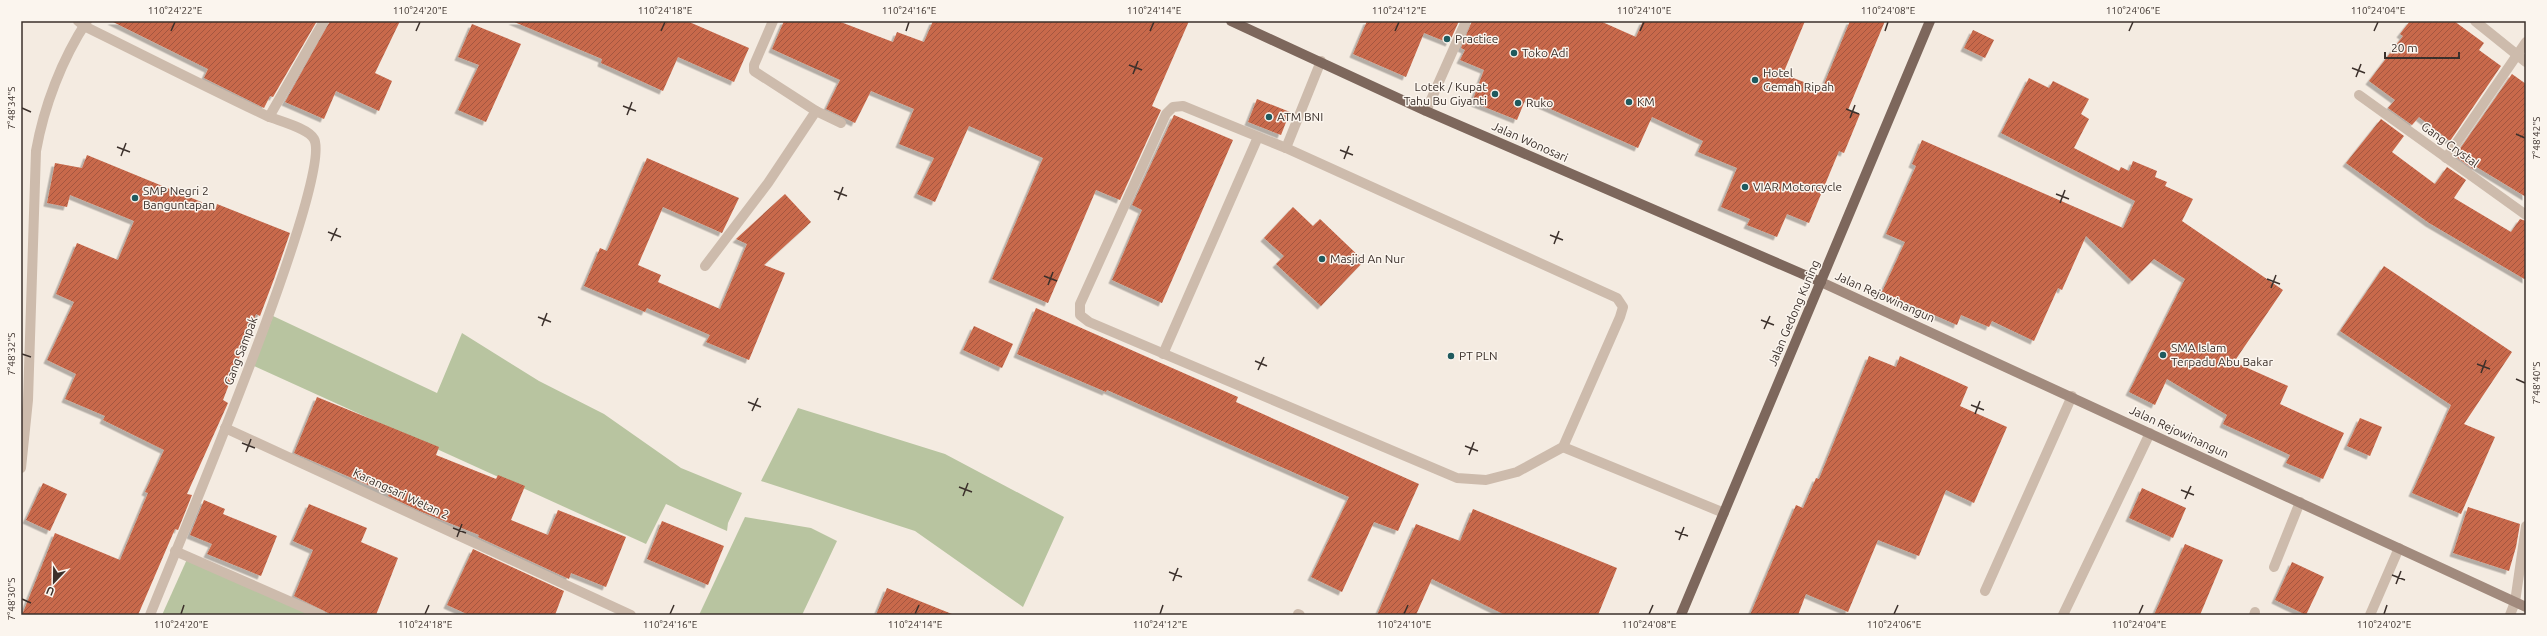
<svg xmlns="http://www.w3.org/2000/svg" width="2547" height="636" viewBox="0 0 2547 636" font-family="Ubuntu,sans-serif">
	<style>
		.grass { fill: #b8c4a0 }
		.building { fill: url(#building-hatch); filter: url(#shadow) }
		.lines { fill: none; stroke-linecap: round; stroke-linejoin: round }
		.service { stroke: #cdbbac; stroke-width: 10 }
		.minor { stroke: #cdbbac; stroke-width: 10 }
		.secondary { stroke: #a18a7d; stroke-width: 10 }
		.primary { stroke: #7d675c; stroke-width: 10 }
		.ticks { fill: none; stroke: #3b302b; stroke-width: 1.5 }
		.poi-dot { fill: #1f5a5e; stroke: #fbf5ee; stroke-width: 1.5 }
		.labels { text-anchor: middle; stroke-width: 3; stroke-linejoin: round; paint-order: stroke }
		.poi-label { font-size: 12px; fill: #3b302b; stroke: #fbf5ee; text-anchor: start }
		.street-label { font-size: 12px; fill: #3b302b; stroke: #fbf5ee }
		.neatline { fill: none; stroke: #3b302b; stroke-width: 1.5 }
		.ticks-label { font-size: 10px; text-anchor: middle; fill: #3b302b }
	</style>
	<defs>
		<pattern id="building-hatch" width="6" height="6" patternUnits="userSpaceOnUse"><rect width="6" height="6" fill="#c8694b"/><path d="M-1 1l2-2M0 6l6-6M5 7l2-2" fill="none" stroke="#a4573f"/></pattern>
		<filter id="shadow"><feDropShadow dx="-3.5" dy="3.5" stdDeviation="0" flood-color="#0004"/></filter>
	</defs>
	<rect width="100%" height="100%" fill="#f4ebe1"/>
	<g class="grass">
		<path d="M 273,316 L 437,393 L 462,333 L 539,381 L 604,414 L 681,468 L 742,493 L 728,523 L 727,531 L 666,504 L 646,544 L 254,366 Z"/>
		<path d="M 798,408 L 945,454 L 1064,517 L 1023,607 L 915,531 L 761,481 Z"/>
		<path d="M 745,517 L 811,528 L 837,541 L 802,615 L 699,615 Z"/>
		<path d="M 188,557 L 317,615 L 162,615 Z"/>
	</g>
	<g class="building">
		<path d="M 111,21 L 317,21 L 273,97 L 270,96 L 264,108 L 204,78 L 208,69 Z"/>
		<path d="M 330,21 L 400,21 L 375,73 L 392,81 L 379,111 L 336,91 L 324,119 L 285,102 Z"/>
		<path d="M 512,21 L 687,21 L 749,48 L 734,82 L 678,57 L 663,91 L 601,63 L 602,59 Z"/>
		<path d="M 784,21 L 838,21 L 893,42 L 897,32 L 924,42 L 933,21 L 1189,21 L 1152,106 L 1161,110 L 1120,200 L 1096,190 L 1048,303 L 992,279 L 1043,158 L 969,126 L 935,202 L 917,194 L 934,158 L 899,144 L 914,109 L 871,91 L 855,123 L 826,109 L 840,80 L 772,49 Z"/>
		<path d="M 1367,21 L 1459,21 L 1449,43 L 1424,33 L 1406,77 L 1353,54 Z"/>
		<path d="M 1472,21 L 1600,21 L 1636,37 L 1643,21 L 1805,21 L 1783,74 L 1822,89 L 1850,21 L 1885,21 L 1848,110 L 1860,114 L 1844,153 L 1839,151 L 1809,223 L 1787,214 L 1777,237 L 1747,225 L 1750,219 L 1721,207 L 1737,168 L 1698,152 L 1703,141 L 1652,117 L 1638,148 L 1526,98 L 1517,120 L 1472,102 L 1484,70 L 1460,60 L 1465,50 L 1461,48 Z"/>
		<path d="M 2410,21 L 2454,21 L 2484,43 L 2479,50 L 2501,66 L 2450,141 L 2419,117 L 2412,125 L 2388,108 L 2395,100 L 2369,81 L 2403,36 L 2400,34 Z"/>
		<path d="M 472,24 L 521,44 L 486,122 L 458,110 L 479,65 L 458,57 Z"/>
		<path d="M 1973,30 L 1994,40 L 1985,58 L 1964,48 Z"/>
		<path d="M 2512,74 L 2526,84 L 2526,197 L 2475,166 L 2473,169 L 2455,156 Z"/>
		<path d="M 2029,78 L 2049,88 L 2053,81 L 2089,99 L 2081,114 L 2089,119 L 2074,148 L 2119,171 L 2121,167 L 2129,171 L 2133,161 L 2157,171 L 2155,177 L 2167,182 L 2165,186 L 2193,199 L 2182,221 L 2283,290 L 2234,362 L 2288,386 L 2280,404 L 2344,433 L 2323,479 L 2286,463 L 2290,455 L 2223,424 L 2227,415 L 2167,379 L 2155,405 L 2129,392 L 2185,279 L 2154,259 L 2132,281 L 2086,236 L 2062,290 L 2058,288 L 2034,341 L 1992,321 L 1989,327 L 1961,315 L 1957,325 L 1882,292 L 1905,242 L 1886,234 L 1916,166 L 1912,164 L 1922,140 L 2123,228 L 2135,201 L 2001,133 Z"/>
		<path d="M 1257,99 L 1290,112 L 1281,135 L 1248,122 Z"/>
		<path d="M 1174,115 L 1233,140 L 1162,303 L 1112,280 L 1142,210 L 1132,205 Z"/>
		<path d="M 2381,119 L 2404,136 L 2392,152 L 2435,184 L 2447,167 L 2466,180 L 2454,198 L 2511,232 L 2520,219 L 2526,221 L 2526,280 L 2429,223 L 2346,163 Z"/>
		<path d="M 87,155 L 216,208 L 217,204 L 290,233 L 274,279 L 260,316 L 256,314 L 223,400 L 228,403 L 187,494 L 192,495 L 178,530 L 175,529 L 138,615 L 22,615 L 55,533 L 120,560 L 148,493 L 145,492 L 164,450 L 103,420 L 105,416 L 65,399 L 76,374 L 47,360 L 74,302 L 56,294 L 77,243 L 118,260 L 134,221 L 70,195 L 67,207 L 47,203 L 55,163 L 82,168 Z"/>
		<path d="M 647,158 L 739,198 L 722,233 L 663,207 L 638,265 L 661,275 L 658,282 L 720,309 L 747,244 L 736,239 L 785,194 L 811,222 L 764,265 L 785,273 L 749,360 L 706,342 L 710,335 L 647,308 L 645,312 L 584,286 L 600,248 L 607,251 Z"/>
		<path d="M 1293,207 L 1313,226 L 1320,219 L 1364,261 L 1321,306 L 1276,264 L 1284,256 L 1264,238 Z"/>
		<path d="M 2384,266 L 2512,352 L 2464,424 L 2495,437 L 2461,514 L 2412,493 L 2451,405 L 2340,331 Z"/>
		<path d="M 1036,308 L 1238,397 L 1236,402 L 1419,484 L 1398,531 L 1374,522 L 1342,592 L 1311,577 L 1349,497 L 1107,390 L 1106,392 L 1017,354 Z"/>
		<path d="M 974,326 L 1013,344 L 1002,368 L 963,350 Z"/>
		<path d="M 1869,356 L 1896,367 L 1900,356 L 1968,387 L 1960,406 L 2007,427 L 1974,503 L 1946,490 L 1919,556 L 1878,540 L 1848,612 L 1806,594 L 1798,615 L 1750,615 L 1796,505 L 1803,508 L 1816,478 L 1819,479 Z"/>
		<path d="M 317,397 L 439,447 L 436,455 L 496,479 L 498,475 L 525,486 L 511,520 L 548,535 L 558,510 L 626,537 L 606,587 L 571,573 L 569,579 L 478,537 L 479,535 L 422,512 L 388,496 L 389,494 L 294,453 Z"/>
		<path d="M 2360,418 L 2382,427 L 2370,456 L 2347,446 Z"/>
		<path d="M 43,483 L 67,494 L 50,531 L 26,520 Z"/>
		<path d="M 2142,488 L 2186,508 L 2173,538 L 2129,518 Z"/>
		<path d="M 204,500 L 225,509 L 223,514 L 277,536 L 261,576 L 207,554 L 212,544 L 190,535 Z"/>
		<path d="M 309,504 L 367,528 L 361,542 L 398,558 L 376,615 L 332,615 L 294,596 L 313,550 L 293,541 Z"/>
		<path d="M 2468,507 L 2520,524 L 2516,547 L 2509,571 L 2453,553 Z"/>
		<path d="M 1473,509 L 1617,568 L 1598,615 L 1505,615 L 1432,579 L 1416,615 L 1377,615 L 1416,524 L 1460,541 Z"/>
		<path d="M 662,521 L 724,546 L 708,585 L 647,559 Z"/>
		<path d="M 2185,544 L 2223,560 L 2200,615 L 2154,615 Z"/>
		<path d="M 473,549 L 564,591 L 555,615 L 469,615 L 447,605 Z"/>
		<path d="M 2292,562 L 2324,577 L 2306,615 L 2275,600 Z"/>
		<path d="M 887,588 L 952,614 L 952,615 L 876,615 Z"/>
	</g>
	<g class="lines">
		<g class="service">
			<path d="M 1183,106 L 1286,148 L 1617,298 L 1623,307 L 1620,317 L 1563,447 L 1517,472 L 1486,480 L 1457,478 L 1089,322 L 1080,315 L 1080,304 L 1166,114 L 1173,107 Z"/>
			<path d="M 1286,148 L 1321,61"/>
			<path d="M 1163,354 L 1258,137"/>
			<path d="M 1563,447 L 1724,513"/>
			<path d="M 2274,567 L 2300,502"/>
			<path d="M 2254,615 L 2255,612"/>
			<path d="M 2370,615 L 2399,548"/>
		</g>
		<g class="minor">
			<path d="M 78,21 L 84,26 C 145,56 206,87 267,116 C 279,121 308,128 314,139 C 335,176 174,554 150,615"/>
			<path d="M 773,21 L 754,65 L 754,71 L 816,111 L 841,123"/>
			<path d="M 2475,21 L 2526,62"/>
			<path d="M 2359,95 L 2526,215"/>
			<path d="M 1426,111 L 1466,21"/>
			<path d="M 269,117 L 324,21"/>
			<path d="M 2446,158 L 2526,42"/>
			<path d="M 705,266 L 768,183 L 816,111"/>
			<path d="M 225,428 L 631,615"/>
			<path d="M 21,468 L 28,400 L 36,151 C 44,106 62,59 87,21"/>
			<path d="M 175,551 L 321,615"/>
			<path d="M 1985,591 L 2072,396"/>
			<path d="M 1298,614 L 1300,615"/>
			<path d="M 2063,615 L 2150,433"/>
			<path d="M 2510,615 L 2515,602 L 2526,526"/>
		</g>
		<path class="secondary" d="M 1821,282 L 2526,607"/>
		<g class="primary">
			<path d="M 1231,21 L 1426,111 L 1821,282"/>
			<path d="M 1681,615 L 1930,21"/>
		</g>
	</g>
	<path class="ticks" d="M 171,31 L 175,22M 416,31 L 420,22M 661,31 L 665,22M 906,31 L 909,22M 1150,31 L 1154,22M 1395,31 L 1399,22M 1640,31 L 1644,22M 1885,31 L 1888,22M 2129,31 L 2133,22M 2374,31 L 2378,22M 1129,65 L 1142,70M 2352,68 L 2365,73M 1133,74 L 1138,61M 2356,77 L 2361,64M 623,106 L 636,111M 22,108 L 31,112M 1846,109 L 1859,114M 627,115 L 632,102M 1850,118 L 1855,105M 2516,134 L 2525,138M 117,147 L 130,152M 1340,150 L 1353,155M 121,156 L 126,143M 1344,159 L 1349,146M 834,191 L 847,196M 2056,194 L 2069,199M 838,200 L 843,187M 2060,203 L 2065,190M 328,232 L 341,237M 1550,235 L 1563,240M 331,241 L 337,228M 1554,244 L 1559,231M 1044,276 L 1057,281M 2267,279 L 2280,284M 1048,285 L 1053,272M 2271,288 L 2276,275M 538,317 L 551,322M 1761,320 L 1774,325M 542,326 L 547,313M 1764,329 L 1770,316M 22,354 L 31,357M 1255,361 L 1267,366M 2477,364 L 2490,369M 1258,370 L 1264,357M 2481,373 L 2486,360M 2516,379 L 2525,383M 748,402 L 761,407M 1971,405 L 1984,410M 752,411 L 758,398M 1975,414 L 1980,401M 242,443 L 255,448M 1465,446 L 1478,451M 246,452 L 251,439M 1469,455 L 1474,442M 959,487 L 972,492M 2181,490 L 2194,495M 963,496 L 968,483M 2185,499 L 2191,486M 453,528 L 466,533M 1675,531 L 1688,536M 457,537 L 462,524M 1679,540 L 1684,527M 1169,572 L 1182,577M 2392,575 L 2405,580M 1173,581 L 1178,568M 2396,584 L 2401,571M 22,599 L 31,603M 181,614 L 184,605M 425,614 L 429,605M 670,614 L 674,605M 915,614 L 919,605M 1160,614 L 1163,605M 1404,614 L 1408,605M 1649,614 L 1653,605M 1894,614 L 1898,605M 2139,614 L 2143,605M 2384,614 L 2387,605"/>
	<g class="poi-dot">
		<circle cx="1447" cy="39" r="4"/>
		<circle cx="1514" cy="53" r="4"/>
		<circle cx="1755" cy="80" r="4"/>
		<circle cx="1495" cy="94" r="4"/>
		<circle cx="1629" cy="102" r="4"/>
		<circle cx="1518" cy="103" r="4"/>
		<circle cx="1269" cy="117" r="4"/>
		<circle cx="1745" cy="187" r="4"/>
		<circle cx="135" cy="198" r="4"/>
		<circle cx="1322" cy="259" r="4"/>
		<circle cx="2163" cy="355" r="4"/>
		<circle cx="1451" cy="356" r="4"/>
	</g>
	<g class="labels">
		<g class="poi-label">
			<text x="1455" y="43">Practice</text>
			<text x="1522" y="57">Toko Adi</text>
			<text x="1763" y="77">Hotel<tspan x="1763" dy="14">Gemah Ripah</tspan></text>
			<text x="1487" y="91" text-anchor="end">Lotek / Kupat<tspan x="1487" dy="14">Tahu Bu Giyanti</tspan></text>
			<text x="1637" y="106">KM</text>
			<text x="1526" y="107">Ruko</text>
			<text x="1277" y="121">ATM BNI</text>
			<text x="1753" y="191">VIAR Motorcycle</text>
			<text x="143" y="195">SMP Negri 2<tspan x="143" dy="14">Banguntapan</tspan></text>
			<text x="1330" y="263">Masjid An Nur</text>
			<text x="2171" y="352">SMA Islam<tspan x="2171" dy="14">Terpadu Abu Bakar</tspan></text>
			<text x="1459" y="360">PT PLN</text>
		</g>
		<g class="street-label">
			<text transform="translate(1530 142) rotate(24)" y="4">Jalan Wonosari</text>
			<text transform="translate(2450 145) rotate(36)" y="4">Gang Crystal</text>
			<text transform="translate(1885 297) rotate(24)" y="4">Jalan Rejowinangun</text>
			<text transform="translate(1794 313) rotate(-67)" y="4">Jalan Gedong Kuning</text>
			<text transform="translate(241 351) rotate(-69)" y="4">Gang Sampak</text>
			<text transform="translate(2179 432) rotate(25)" y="4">Jalan Rejowinangun</text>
			<text transform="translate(401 494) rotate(25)" y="4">Karangsari Wetan 2</text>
		</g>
	</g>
	<rect width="2547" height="636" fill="none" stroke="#fbf5ee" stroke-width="44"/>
	<g transform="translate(54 582) rotate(202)" stroke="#fbf5ee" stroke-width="3" paint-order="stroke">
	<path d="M0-3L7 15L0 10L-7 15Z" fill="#3b302b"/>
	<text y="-6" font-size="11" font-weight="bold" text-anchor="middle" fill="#3b302b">U</text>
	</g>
	<path d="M2385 52v6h74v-6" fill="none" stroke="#3b302b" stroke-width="2"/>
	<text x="2391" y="52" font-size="12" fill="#3b302b" stroke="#fbf5ee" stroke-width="3" paint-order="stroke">20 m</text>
	<rect x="22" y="22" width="2503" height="592" class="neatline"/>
	<g class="ticks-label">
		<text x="175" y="14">110°24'22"E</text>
		<text x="420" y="14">110°24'20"E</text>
		<text x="665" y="14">110°24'18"E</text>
		<text x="909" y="14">110°24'16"E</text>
		<text x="1154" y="14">110°24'14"E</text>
		<text x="1399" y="14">110°24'12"E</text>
		<text x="1644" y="14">110°24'10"E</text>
		<text x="1888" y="14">110°24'08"E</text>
		<text x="2133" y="14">110°24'06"E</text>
		<text x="2378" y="14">110°24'04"E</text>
		<text transform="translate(11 108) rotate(-90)" y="4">7°48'34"S</text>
		<text transform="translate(2536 138) rotate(-90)" y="4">7°48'42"S</text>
		<text transform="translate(11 354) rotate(-90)" y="4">7°48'32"S</text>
		<text transform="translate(2536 383) rotate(-90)" y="4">7°48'40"S</text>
		<text transform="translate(11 599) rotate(-90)" y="4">7°48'30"S</text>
		<text x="181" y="628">110°24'20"E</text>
		<text x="425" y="628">110°24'18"E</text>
		<text x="670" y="628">110°24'16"E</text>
		<text x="915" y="628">110°24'14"E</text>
		<text x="1160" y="628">110°24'12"E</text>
		<text x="1404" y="628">110°24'10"E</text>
		<text x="1649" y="628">110°24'08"E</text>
		<text x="1894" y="628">110°24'06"E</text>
		<text x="2139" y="628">110°24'04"E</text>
		<text x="2384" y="628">110°24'02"E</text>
	</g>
</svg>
